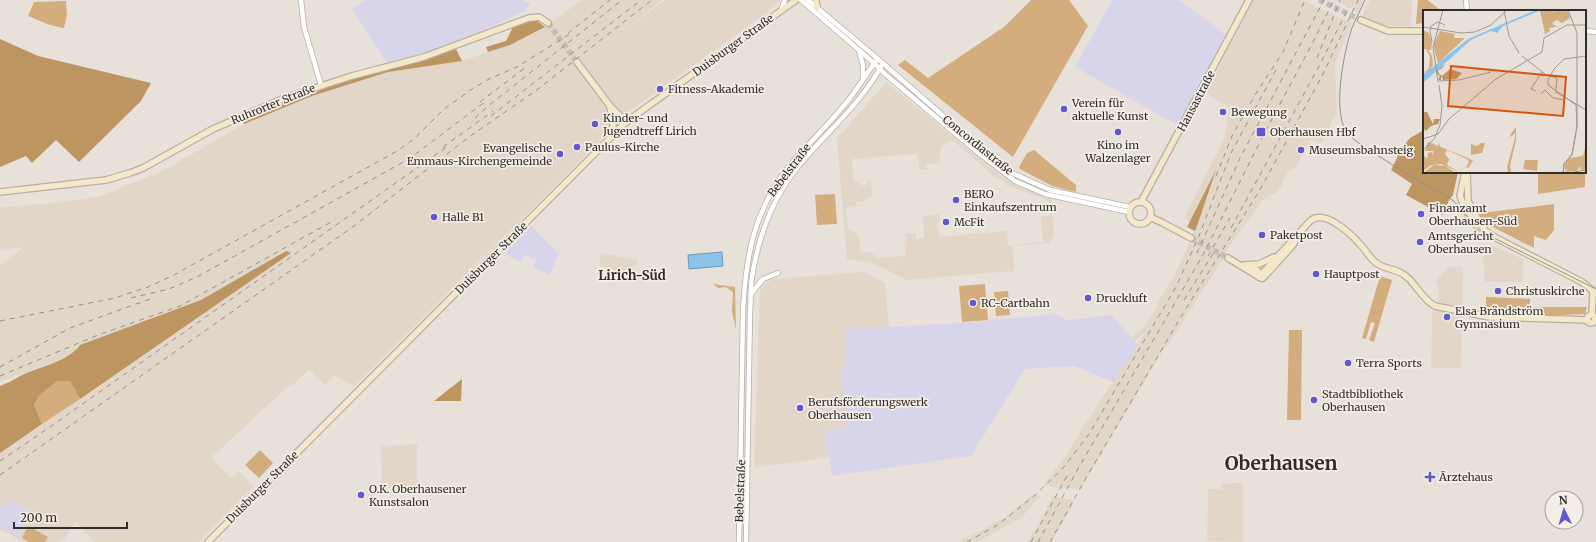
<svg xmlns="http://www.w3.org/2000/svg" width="1596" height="542" viewBox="0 0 1596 542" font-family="Merriweather,serif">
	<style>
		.built { fill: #e1d6c7; fill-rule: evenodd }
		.industrial { fill: #d8d5eb }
		.green { fill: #d3ad7d }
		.forest { fill: #bd9561 }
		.water { fill: #8cc3ed; stroke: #7096b3 }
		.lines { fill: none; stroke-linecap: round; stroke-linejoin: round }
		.secondary-tunnel { stroke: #c3bdb6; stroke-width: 5.5; stroke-dasharray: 5.5 3; stroke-linecap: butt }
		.tertiary-casing { stroke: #b6afa8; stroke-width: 6 }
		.secondary-casing { stroke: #b6afa8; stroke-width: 8 }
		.tertiary { stroke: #fff; stroke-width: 4.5 }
		.secondary { stroke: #f4e8c9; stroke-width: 5.5 }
		.tram { stroke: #94908a; stroke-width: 1 }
		.rail { stroke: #94908a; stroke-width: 1; stroke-dasharray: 5 5; stroke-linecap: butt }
		.poi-dot { fill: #6058d1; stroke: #f5eee6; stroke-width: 1.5 }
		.labels { text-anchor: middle; stroke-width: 3.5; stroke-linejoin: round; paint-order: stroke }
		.street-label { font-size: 11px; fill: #302e2b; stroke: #f5eee6 }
		.poi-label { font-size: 11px; fill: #302e2b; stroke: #f5eee6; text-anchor: start }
		.quarter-label { font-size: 13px; font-weight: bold; fill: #302b24; stroke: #f5eee6 }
		.town-label { font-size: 19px; font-weight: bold; fill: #302b24; stroke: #f5eee6 }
		.inset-road { fill: none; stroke: #9e9993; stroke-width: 1 }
		.view { fill: #d6550f; fill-opacity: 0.15; stroke: #d6550f; stroke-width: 2 }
		.inset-edge { fill: none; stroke: #302e2b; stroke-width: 2 }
	</style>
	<rect width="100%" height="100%" fill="#e8e1d9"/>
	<g class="built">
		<path d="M 582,0 L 662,0 L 616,37 L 665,0 L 781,0 L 764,15 L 628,112 L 355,386 L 334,376 L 325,385 L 309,370 L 293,385 L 291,384 L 283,391 L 211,458 L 231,478 L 239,471 L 254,487 L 199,542 L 95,542 L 75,521 L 65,539 L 58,542 L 23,542 L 0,529 L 0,453 L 291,253 L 285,251 L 201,300 L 80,345 L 75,351 L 64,358 L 0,382 L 0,265 L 24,247 L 0,251 L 0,207 L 57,203 L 101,196 L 164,170 L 244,124 L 312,96 L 388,72 L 462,61 L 510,45 L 541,30 Z"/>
		<path d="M 1254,0 L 1302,0 L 1352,23 L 1335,63 L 1337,113 L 1320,144 L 1311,139 L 1294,170 L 1291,168 L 1281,183 L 1283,185 L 1277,192 L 1264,199 L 1228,248 L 1221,262 L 1168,345 L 1165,347 L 1081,489 L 1058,488 L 1043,485 L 1065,457 L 1076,438 L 1145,333 L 1145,332 L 1134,341 L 1131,338 L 1144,327 L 1157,306 L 1159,299 L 1173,278 L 1195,231 L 1197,226 L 1184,218 L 1221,145 L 1226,133 L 1229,107 L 1205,93 Z"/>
		<path d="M 1335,0 L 1363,0 L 1358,12 Z"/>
		<path d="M 1370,0 L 1412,0 L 1411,25 L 1406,26 L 1388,26 L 1362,17 Z"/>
		<path d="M 886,82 L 1002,177 L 1021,188 L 1051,199 L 1054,236 L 1049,243 L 1013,246 L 1014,271 L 907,280 L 870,262 L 847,259 L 837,139 ZM 949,141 L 955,142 L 996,178 L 1003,180 L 1006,185 L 1044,198 L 1048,201 L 1050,206 L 1051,216 L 1041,217 L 1043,242 L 1008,246 L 1007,231 L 939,237 L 938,222 L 940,221 L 939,214 L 923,216 L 924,238 L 916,239 L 916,233 L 906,234 L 907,242 L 905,243 L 906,256 L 877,258 L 876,255 L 872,255 L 872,252 L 860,253 L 859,236 L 856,236 L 855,232 L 848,230 L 846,208 L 856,207 L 856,202 L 866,201 L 866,198 L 872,197 L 871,181 L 867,181 L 867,185 L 860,185 L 860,181 L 854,182 L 852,159 L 917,154 L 920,170 L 927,170 L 926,164 L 940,163 L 940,149 L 944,144 Z"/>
		<path d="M 1489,244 L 1523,259 L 1523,282 L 1485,282 L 1483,259 L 1488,250 L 1486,249 Z"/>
		<path d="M 600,253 L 637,260 L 637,264 L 620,275 L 600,265 Z"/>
		<path d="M 1450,267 L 1463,267 L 1461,368 L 1431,368 L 1432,312 L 1436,310 L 1438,302 L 1439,291 L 1436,280 Z"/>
		<path d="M 863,272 L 885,283 L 889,327 L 846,330 L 846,359 L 842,376 L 847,427 L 825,430 L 829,457 L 754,468 L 760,290 L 765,284 L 773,279 Z"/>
		<path d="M 417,444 L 417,488 L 382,488 L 381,447 L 384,446 Z"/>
		<path d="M 1235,483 L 1243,483 L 1243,542 L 1207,541 L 1208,489 L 1221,489 L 1221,484 Z"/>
		<path d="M 1033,495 L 1040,496 L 1021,518 L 977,542 L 959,542 L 1004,518 Z"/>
		<path d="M 1053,496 L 1075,501 L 1052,542 L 1028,542 Z"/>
	</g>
	<g class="industrial">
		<path d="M 365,0 L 521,0 L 530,3 L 526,10 L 498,24 L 427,52 L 387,63 L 352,9 Z"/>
		<path d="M 1112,0 L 1178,0 L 1226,34 L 1179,126 L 1075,67 Z"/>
		<path d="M 531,226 L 559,254 L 550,275 L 533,267 L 536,260 L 525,255 L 521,262 L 506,255 L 507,251 Z"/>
		<path d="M 1057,314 L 1066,320 L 1111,315 L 1138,345 L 1113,382 L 1075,366 L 1025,369 L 971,456 L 832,476 L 825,430 L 847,427 L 842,376 L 846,359 L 846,329 L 961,323 Z"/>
		<path d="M 11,501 L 31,513 L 18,537 L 0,527 L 0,510 Z"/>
	</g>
	<g class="green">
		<path d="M 1031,0 L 1069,0 L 1088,26 L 1013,157 L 898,65 L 905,60 L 928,78 L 1004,27 Z"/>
		<path d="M 1418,0 L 1427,0 L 1442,11 L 1424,11 L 1424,23 L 1416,24 Z"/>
		<path d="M 66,1 L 67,15 L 64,28 L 50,25 L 28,16 L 34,2 Z"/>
		<path d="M 1585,123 L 1585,187 L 1538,194 L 1538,172 L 1585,172 Z"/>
		<path d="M 1034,150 L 1076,185 L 1076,192 L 1052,186 L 1020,169 L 1019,167 L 1027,153 Z"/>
		<path d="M 835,194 L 837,224 L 817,225 L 815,195 Z"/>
		<path d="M 1554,204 L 1554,230 L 1546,240 L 1534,236 L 1534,248 L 1481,221 L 1478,216 L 1481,213 Z"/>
		<path d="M 1380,276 L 1392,280 L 1374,342 L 1369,340 L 1375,323 L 1371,322 L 1366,339 L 1362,338 Z"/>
		<path d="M 713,284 L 735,287 L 736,329 L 732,312 L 733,292 L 726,287 L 718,288 Z"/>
		<path d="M 985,284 L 988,320 L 962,322 L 959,286 Z"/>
		<path d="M 1008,291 L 1010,315 L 996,316 L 994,292 Z"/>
		<path d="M 1486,297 L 1530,299 L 1530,307 L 1587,307 L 1585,314 L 1539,316 L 1491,313 L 1486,312 Z"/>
		<path d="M 1289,330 L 1302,330 L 1301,420 L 1287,420 Z"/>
		<path d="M 57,381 L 70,381 L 80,399 L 42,424 L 34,405 L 39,396 Z"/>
		<path d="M 260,450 L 273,463 L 259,478 L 245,465 Z"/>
		<path d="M 28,526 L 48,537 L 45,542 L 29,542 L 22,538 Z"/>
	</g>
	<g class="forest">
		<path d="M 536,20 L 545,27 L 510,45 L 488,52 L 486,47 L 506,41 L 513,27 Z"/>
		<path d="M 0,39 L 38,56 L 151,83 L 141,101 L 79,162 L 56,140 L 32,163 L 26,156 L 0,167 Z"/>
		<path d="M 456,49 L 462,61 L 388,72 L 312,96 L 244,124 L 241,119 L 322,88 Z"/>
		<path d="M 1424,130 L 1424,172 L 1458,172 L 1453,195 L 1449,200 L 1443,215 L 1406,195 L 1412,184 L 1391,170 L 1397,158 L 1398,153 L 1410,138 Z"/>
		<path d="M 1216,170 L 1197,226 L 1195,231 L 1187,227 Z"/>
		<path d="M 286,251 L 291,253 L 80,399 L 70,381 L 57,381 L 39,396 L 34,405 L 42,424 L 0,453 L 0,386 C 8,383 15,379 22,375 C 39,367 69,361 80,345 L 201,300 Z"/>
		<path d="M 462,379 L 461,401 L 434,401 Z"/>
	</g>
	<path class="water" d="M 722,252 L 723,266 L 689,269 L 688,255 Z"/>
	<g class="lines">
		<g class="secondary-tunnel">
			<path d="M 1319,0 L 1361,20"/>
			<path d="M 548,23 L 577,62"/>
			<path d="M 1191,238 L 1228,258"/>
		</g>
		<defs>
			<g id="tertiary">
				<path d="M 301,0 L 304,27 L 321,85"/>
				<path d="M 801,0 L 874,63 L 885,74 L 976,151 L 1015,181 L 1045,194 L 1129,212"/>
				<path d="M 808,0 L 878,59 L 980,148 L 1012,173 L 1050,190 L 1130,207"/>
				<path d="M 1466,0 L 1467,11"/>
				<path d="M 781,10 L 785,0"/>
				<path d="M 1585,31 L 1596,32"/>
				<path d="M 859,51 L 863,65 L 863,79"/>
				<path d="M 751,294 L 763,279 L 778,273"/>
				<path d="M 739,542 L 743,311 C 746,254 754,209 791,164 C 809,143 829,124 846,103 C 858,89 866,73 878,59"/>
				<path d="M 746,542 L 750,313 C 751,302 750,289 752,277 C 758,238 772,200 796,169 C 825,133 861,105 883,63"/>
			</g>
			<g id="secondary">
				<path d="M 816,0 L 817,8"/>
				<path d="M 1361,20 L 1388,31 L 1424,31"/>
				<path d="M 577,62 L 610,106 L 626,122"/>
				<path d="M 610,106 L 613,125 L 612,135"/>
				<path d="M 1465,172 L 1460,196 L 1466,211 L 1476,225 L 1498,239 L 1582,282 L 1596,293"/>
				<path d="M 1467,172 L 1468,201 L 1478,220 L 1484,229"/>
				<path d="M 0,192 L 106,180 L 130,173 L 143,168 L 213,129 L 287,97 L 352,76 L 424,57 L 529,18 L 539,17 L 548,23"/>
				<path d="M 1141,202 L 1249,0"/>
				<circle cx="1140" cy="213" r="11"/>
				<path d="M 1150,217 L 1163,223 L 1191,238"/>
				<path d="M 1228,258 L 1261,278"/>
				<path d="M 1244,265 L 1259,264 L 1274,257"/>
				<path d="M 1246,266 L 1257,270 L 1262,276"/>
				<path d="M 1259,277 L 1310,221 C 1324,209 1349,232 1359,243 C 1365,249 1369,257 1375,262 C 1382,269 1394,268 1403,274 C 1416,282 1421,299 1435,306 L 1489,317 L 1588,320"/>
				<path d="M 1263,278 L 1293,245 L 1298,236"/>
				<path d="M 1592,315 L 1593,291"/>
				<circle cx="1591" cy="319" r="4"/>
				<path d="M 208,542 L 626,122 L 796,0"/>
			</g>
		</defs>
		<use href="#tertiary" class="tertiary-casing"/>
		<use href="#secondary" class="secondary-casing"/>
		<use href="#tertiary" class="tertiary"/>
		<use href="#secondary" class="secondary"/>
		<path class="tram" d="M 1365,0 C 1361,9 1356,18 1352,28 C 1344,51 1331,114 1348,134 C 1357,143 1370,151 1380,157 C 1404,172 1427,186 1451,199 C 1464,209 1472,225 1486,234 L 1596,289"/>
		<g class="rail">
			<path d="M 568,33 L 610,0"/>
			<path d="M 1317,58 L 1340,0"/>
			<path d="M 480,102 L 526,67"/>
			<path d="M 491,116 L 641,0"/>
			<path d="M 475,118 L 487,107 L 622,0"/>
			<path d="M 443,147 L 493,111"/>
			<path d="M 1216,176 L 1232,136 L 1255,95 L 1283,52 L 1305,0"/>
			<path d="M 1231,228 L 1318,68 L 1349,7"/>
			<path d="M 1197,253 L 1240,158 L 1324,0"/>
			<path d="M 1208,256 L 1230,218"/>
			<path d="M 131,298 L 169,289 L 197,277 L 398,165 L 413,156 L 486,101"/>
			<path d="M 1184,300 L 1214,252"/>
			<path d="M 0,321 L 115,298 L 148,287 L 174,275 L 397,151 L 414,139 L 444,109 L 472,89 L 489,79 L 517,67 L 573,32"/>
			<path d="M 0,367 L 70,328 L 150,299"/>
			<path d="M 0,376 L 98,335 L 180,306 L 333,221"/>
			<path d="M 0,461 L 50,427 L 448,146"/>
			<path d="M 0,475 L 354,226 L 469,137 L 534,92 L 652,0"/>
			<path d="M 967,542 L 999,524 L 1035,495 L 1063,468 L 1089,434 L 1176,287 L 1199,236 L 1231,153 L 1277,68"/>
			<path d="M 1031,542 L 1068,474"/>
			<path d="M 1038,542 L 1079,467 L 1203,255 L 1263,136 L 1311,46 L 1334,0"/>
			<path d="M 1050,542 L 1086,478 L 1182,315 L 1261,188 L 1323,74 L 1358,0"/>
		</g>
	</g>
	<g class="poi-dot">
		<circle cx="660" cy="89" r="4"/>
		<circle cx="1064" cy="109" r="4"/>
		<circle cx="1223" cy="112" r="4"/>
		<circle cx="595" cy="124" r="4"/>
		<circle cx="1118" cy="132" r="4"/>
		<rect x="1256" y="127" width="10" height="10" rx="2"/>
		<circle cx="577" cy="147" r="4"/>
		<circle cx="1301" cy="150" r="4"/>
		<circle cx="560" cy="154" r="4"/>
		<circle cx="956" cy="200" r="4"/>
		<circle cx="1421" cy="214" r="4"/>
		<circle cx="434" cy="217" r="4"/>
		<circle cx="946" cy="222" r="4"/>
		<circle cx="1262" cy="235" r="4"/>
		<circle cx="1420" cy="242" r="4"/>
		<circle cx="1316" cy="274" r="4"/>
		<circle cx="1498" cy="291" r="4"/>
		<circle cx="1088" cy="298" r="4"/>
		<circle cx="973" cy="303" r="4"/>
		<circle cx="1447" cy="317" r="4"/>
		<circle cx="1348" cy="363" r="4"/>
		<circle cx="1314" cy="400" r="4"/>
		<circle cx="800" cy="408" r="4"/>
		<path d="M1428 471h4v4h4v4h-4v4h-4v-4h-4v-4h4z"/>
		<circle cx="361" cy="495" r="4"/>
	</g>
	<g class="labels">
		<g class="street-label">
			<text transform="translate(733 45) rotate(-36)" y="4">Duisburger Straße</text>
			<text transform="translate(1196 101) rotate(-62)" y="4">Hansastraße</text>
			<text transform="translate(273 104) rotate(-22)" y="4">Ruhrorter Straße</text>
			<text transform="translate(978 145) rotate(39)" y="4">Concordiastraße</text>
			<text transform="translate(789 170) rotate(-53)" y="4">Bebelstraße</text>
			<text transform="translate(491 258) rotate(-45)" y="4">Duisburger Straße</text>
			<text transform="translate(262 487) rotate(-45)" y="4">Duisburger Straße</text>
			<text transform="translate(740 491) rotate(-88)" y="4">Bebelstraße</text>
		</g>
		<g class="poi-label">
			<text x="668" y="93">Fitness-Akademie</text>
			<text x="1072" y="107">Verein für<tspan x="1072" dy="13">aktuelle Kunst</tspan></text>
			<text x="1231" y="116">Bewegung</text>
			<text x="603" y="122">Kinder- und<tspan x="603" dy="13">Jugendtreff Lirich</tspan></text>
			<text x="1270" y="136">Oberhausen Hbf</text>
			<text x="1118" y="149" text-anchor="middle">Kino im<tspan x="1118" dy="13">Walzenlager</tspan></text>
			<text x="585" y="151">Paulus-Kirche</text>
			<text x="552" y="152" text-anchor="end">Evangelische<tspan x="552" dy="13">Emmaus-Kirchengemeinde</tspan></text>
			<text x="1309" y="154">Museumsbahnsteig</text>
			<text x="964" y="198">BERO<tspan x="964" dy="13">Einkaufszentrum</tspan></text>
			<text x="1429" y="212">Finanzamt<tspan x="1429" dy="13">Oberhausen-Süd</tspan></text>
			<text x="442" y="221">Halle B1</text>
			<text x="954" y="226">McFit</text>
			<text x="1270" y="239">Paketpost</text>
			<text x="1428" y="240">Amtsgericht<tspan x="1428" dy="13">Oberhausen</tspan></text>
			<text x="1324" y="278">Hauptpost</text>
			<text x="1506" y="295">Christuskirche</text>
			<text x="1096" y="302">Druckluft</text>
			<text x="981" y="307">RC-Cartbahn</text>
			<text x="1455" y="315">Elsa Brändström<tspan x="1455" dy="13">Gymnasium</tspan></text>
			<text x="1356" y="367">Terra Sports</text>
			<text x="1322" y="398">Stadtbibliothek<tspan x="1322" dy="13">Oberhausen</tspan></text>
			<text x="808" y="406">Berufsförderungswerk<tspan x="808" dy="13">Oberhausen</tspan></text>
			<text x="1439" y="481">Ärztehaus</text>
			<text x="369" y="493">O.K. Oberhausener<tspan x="369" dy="13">Kunstsalon</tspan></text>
		</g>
		<g class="quarter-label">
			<text x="632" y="280">Lirich-Süd</text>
		</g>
		<g class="town-label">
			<text x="1281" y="470">Oberhausen</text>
		</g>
	</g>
	<g transform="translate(1423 10)">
		<rect width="163" height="163" fill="#e8e1d9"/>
		<path d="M 132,0 L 127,4 L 133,0 L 145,0 L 147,8 L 139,13 L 134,10 L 129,13 L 132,16 L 136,16 L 126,18 L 127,21 L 122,24 L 117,1 ZM 0,20 L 6,23 L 9,33 L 8,40 L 5,40 L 9,46 L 10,55 L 7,59 L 11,58 L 0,64 L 6,58 L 7,47 L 3,39 L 0,39 ZM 17,21 L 32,24 L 31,28 L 42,28 L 15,53 L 10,35 ZM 93,117 L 93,130 L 87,156 L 88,162 L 85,163 L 84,157 L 92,128 L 92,123 L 88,127 L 87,125 ZM 1,130 L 15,136 L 15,133 L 18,137 L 47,149 L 61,157 L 50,151 L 45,158 L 43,157 L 46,152 L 44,149 L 24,140 L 22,144 L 26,149 L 24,155 L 38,163 L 18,154 L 4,156 L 7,156 L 0,161 L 0,144 L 4,149 L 5,143 L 9,142 L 9,145 L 11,141 L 2,141 L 5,132 ZM 58,133 L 62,133 L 59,143 L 48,145 L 48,134 L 54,136 ZM 163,134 L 163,159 L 158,160 L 157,156 L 154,161 L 141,162 L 144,160 L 141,159 L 143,152 L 147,148 L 160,146 ZM 102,150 L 115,150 L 114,161 L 100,159 ZM 11,155 L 22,156 L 33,163 L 0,163 Z" fill="#d3ad7d"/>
		<path d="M 23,54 L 18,59 L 15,60 L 16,64 L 19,66 L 27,59 L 39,63 L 33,69 L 20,70 L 18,66 L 18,70 L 15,70 L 17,66 L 14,64 L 13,60 ZM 0,102 L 4,102 L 10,114 L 11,109 L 17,109 L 15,114 L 8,116 L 3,121 L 0,118 Z" fill="#bd9561"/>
		<path d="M 113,0 L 118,0 L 80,16 L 74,23 L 68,21 L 48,30 L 0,73 L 0,65 L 45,29 Z" fill="#8cc3ed"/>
		<path class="inset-road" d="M 81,0 L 86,26 L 96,43M 0,17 L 38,23 L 52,22 L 68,15 L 84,0M 9,32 L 7,21 L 8,16 L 15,12 L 22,15M 99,46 L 122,64M 126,66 L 134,68 L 133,78M 16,71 L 36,70 L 68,62M 15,72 L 10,37 L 20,0M 133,77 L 133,82 L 163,100M 113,81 L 108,79 L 119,62M 118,84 L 122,80 L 130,88 L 141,90M 0,129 L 15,124 L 26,109 L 73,69 L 119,42 L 121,28 L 144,15 L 163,15M 0,140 L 11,129 L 17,115 L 19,96 L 16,75M 140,163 L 141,154 L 149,145 L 154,116 L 154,23 L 145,0M 140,163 L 141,154 L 149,144 L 154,117 L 153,95 L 125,75 L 125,70 L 131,59 L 141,49 L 163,46M 146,163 L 163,160"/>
		<path class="view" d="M 28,56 L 143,67 L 140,106 L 25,96 Z"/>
		<rect width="163" height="163" class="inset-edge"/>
	</g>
	<g transform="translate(1564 510) rotate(355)"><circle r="19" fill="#f5eee6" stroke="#a6a19b"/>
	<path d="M0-3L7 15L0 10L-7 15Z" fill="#6058d1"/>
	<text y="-6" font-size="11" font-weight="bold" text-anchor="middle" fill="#302e2b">N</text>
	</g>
	<path d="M14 522v6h113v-6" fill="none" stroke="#302e2b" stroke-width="2"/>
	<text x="20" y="522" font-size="12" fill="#302e2b" stroke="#f5eee6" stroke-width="3" paint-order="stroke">200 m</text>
</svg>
